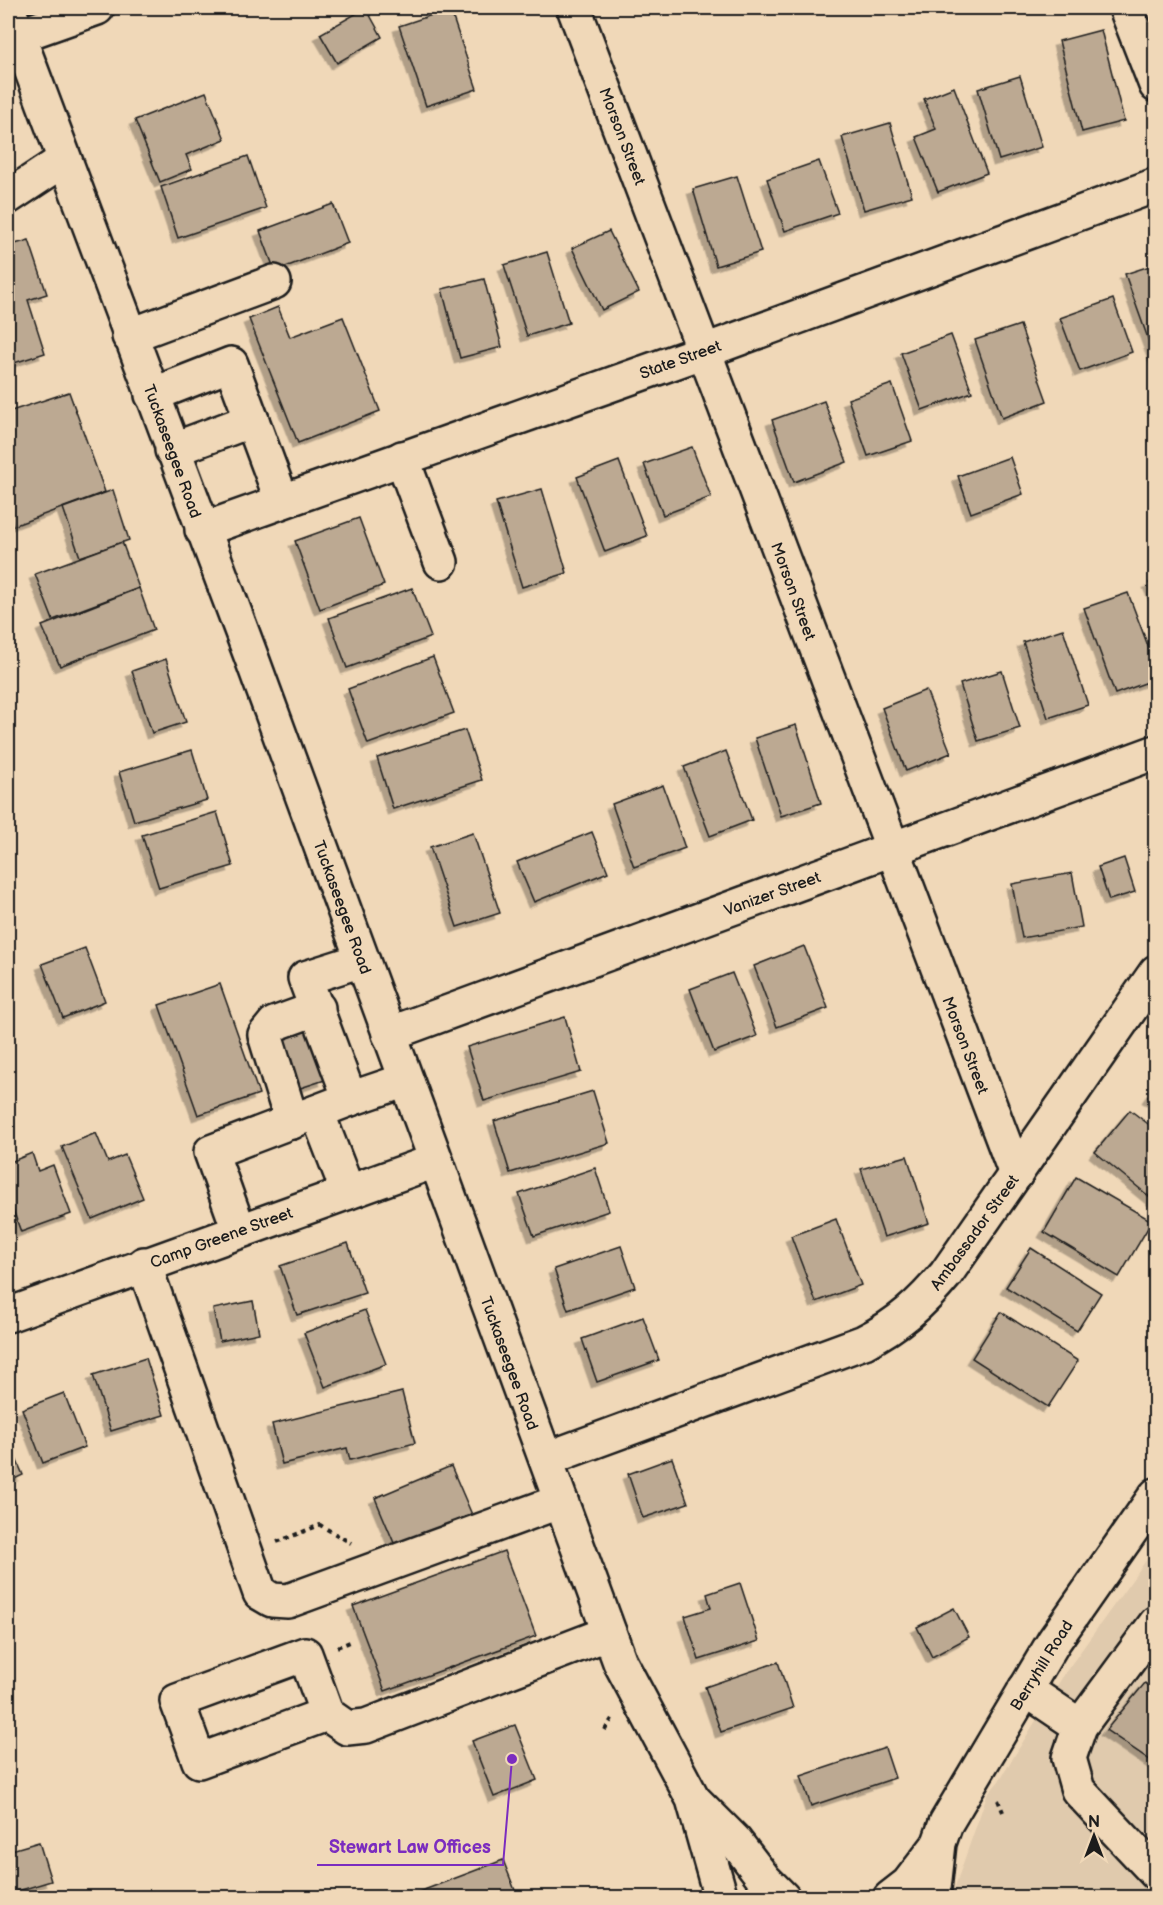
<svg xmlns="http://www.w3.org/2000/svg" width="1163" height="1905" viewBox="0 0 1163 1905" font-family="'Balsamiq Sans',sans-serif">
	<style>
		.built { fill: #e0caad }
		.building { fill: #bca992; stroke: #1c1c1c; stroke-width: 1.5; filter: url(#shadow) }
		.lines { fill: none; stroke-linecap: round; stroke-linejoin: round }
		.minor-casing { stroke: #1c1c1c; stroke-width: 38 }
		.major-casing { stroke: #1c1c1c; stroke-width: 38 }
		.path { stroke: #1c1c1c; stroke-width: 4; stroke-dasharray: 4.5 4.5; stroke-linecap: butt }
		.minor { stroke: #f0d8b8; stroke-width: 33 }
		.major { stroke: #f0d8b8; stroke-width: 33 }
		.labels { text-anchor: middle; stroke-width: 4.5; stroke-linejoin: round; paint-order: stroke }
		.street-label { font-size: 16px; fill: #1c1c1c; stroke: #f0d8b8 }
		.leader { fill: none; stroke: #7b2cbf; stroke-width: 2 }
		.callout-dot { fill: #7b2cbf; stroke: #f0d8b8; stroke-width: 2 }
		.callout-label { font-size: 18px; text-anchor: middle; font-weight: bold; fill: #7b2cbf; stroke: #f0d8b8; stroke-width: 4.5; stroke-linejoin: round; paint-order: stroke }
	</style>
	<defs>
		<filter id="shadow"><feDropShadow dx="-5.5" dy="5.5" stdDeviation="0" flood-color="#0004"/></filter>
	</defs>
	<rect width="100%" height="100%" fill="#f0d8b8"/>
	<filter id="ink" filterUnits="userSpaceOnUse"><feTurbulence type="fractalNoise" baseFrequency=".0167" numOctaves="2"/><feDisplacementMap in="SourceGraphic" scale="12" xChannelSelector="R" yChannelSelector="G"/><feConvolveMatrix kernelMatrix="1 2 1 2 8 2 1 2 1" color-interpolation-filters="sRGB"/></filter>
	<g filter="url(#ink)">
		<path class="built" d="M 1155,1548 L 1155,1897 L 951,1898 L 987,1795 L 999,1781 L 1065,1673 Z"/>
		<g class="building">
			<path d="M 366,8 L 382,37 L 337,63 L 320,34 Z"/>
			<path d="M 450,9 L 477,89 L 426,106 L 399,26 Z"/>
			<path d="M 1101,30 L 1124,121 L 1082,132 L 1059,41 Z"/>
			<path d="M 1020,76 L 1042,147 L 999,160 L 978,89 Z"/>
			<path d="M 954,87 L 987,173 L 938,192 L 916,137 L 936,129 L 924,99 Z"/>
			<path d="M 206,92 L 225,139 L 186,155 L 192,169 L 160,182 L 135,120 Z"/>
			<path d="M 890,123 L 912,196 L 864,210 L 842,137 Z"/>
			<path d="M 248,156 L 266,208 L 178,238 L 161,187 Z"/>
			<path d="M 819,161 L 838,213 L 785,231 L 767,179 Z"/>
			<path d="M 737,176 L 761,252 L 716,266 L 693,189 Z"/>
			<path d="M 333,204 L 348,243 L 275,271 L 260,231 Z"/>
			<path d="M 609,231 L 639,292 L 602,310 L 572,248 Z"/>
			<path d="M 29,240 L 47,294 L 28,300 L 45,353 L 8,365 L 8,246 Z"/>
			<path d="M 547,252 L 569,323 L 527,336 L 504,265 Z"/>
			<path d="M 1156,264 L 1156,361 L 1125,274 Z"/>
			<path d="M 484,279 L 502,347 L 460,358 L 442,289 Z"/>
			<path d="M 1113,299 L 1132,352 L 1080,371 L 1060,318 Z"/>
			<path d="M 278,307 L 290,337 L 343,317 L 380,411 L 298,443 L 249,319 Z"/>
			<path d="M 1020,325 L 1047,401 L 1002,418 L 975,340 Z"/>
			<path d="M 951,335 L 972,392 L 922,410 L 901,353 Z"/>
			<path d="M 892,384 L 912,441 L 868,456 L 848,399 Z"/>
			<path d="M 69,392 L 105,492 L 13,526 L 8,511 L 8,412 Z"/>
			<path d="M 824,401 L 847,462 L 794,482 L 772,420 Z"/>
			<path d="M 692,447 L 711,497 L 663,515 L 644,464 Z"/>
			<path d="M 1010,457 L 1023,494 L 971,513 L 958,476 Z"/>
			<path d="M 619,461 L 647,536 L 605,552 L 577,477 Z"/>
			<path d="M 542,489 L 567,573 L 522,587 L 496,502 Z"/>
			<path d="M 113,490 L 129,540 L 80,557 L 63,508 Z"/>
			<path d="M 359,518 L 384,585 L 320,609 L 295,541 Z"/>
			<path d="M 122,542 L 139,588 L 53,620 L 35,574 Z"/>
			<path d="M 1156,581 L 1156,599 L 1149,583 Z"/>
			<path d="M 139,588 L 154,630 L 60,666 L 42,626 Z"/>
			<path d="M 412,588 L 431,637 L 347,668 L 329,618 Z"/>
			<path d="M 1128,593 L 1156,667 L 1156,679 L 1115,694 L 1084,608 Z"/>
			<path d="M 1063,629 L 1088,705 L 1048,718 L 1023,642 Z"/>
			<path d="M 433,657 L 454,713 L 368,744 L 348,689 Z"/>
			<path d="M 166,659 L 186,722 L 152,733 L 132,671 Z"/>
			<path d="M 1002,671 L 1020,728 L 978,741 L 960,684 Z"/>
			<path d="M 926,690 L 951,753 L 906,771 L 882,708 Z"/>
			<path d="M 796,725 L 821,803 L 781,816 L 755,738 Z"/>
			<path d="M 465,730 L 482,780 L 393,809 L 377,758 Z"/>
			<path d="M 192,750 L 207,800 L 134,821 L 119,772 Z"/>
			<path d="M 726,751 L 752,820 L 710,836 L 684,767 Z"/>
			<path d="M 663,785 L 685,848 L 634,867 L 612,804 Z"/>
			<path d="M 217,812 L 233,866 L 159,888 L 142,835 Z"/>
			<path d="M 592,832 L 608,872 L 534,902 L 517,862 Z"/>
			<path d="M 473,833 L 500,913 L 457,927 L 430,847 Z"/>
			<path d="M 1124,858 L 1135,892 L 1109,900 L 1098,867 Z"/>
			<path d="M 1072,873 L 1082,927 L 1022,938 L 1012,884 Z"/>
			<path d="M 804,946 L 828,1008 L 777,1027 L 754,966 Z"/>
			<path d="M 85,948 L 105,1001 L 63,1018 L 42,964 Z"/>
			<path d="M 732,973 L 757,1036 L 714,1052 L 690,989 Z"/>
			<path d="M 220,984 L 259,1094 L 198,1115 L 159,1005 Z"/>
			<path d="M 565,1017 L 581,1072 L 484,1101 L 467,1047 Z"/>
			<path d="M 305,1022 L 325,1080 L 288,1092 L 269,1035 Z"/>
			<path d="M 1156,1086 L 1156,1102 L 1148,1097 Z"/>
			<path d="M 593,1091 L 609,1143 L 510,1173 L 494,1121 Z"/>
			<path d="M 1130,1110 L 1156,1130 L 1156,1202 L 1095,1152 Z"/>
			<path d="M 96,1133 L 108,1162 L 125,1155 L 143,1198 L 92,1219 L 62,1147 Z"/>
			<path d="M 32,1153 L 38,1171 L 53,1165 L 71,1214 L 21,1232 L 8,1196 L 8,1163 Z"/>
			<path d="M 907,1156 L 929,1223 L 884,1237 L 861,1169 Z"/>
			<path d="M 595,1168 L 609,1211 L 534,1236 L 519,1194 Z"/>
			<path d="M 1076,1177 L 1152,1221 L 1119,1277 L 1044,1232 Z"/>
			<path d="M 836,1219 L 861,1285 L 816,1302 L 791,1236 Z"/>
			<path d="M 348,1243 L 365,1293 L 297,1315 L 280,1266 Z"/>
			<path d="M 621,1246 L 635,1287 L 568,1310 L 554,1269 Z"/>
			<path d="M 1031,1248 L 1101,1293 L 1077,1331 L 1006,1287 Z"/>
			<path d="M 253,1301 L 259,1333 L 220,1341 L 213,1309 Z"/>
			<path d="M 365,1310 L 386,1364 L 325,1387 L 304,1333 Z"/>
			<path d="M 1001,1312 L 1078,1361 L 1048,1407 L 972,1358 Z"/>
			<path d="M 643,1317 L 659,1360 L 597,1382 L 582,1339 Z"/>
			<path d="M 146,1358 L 164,1415 L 111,1431 L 93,1375 Z"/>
			<path d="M 402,1392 L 415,1443 L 350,1460 L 347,1448 L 282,1464 L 272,1424 Z"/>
			<path d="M 64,1393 L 85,1447 L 43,1463 L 22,1409 Z"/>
			<path d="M 8,1440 L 23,1475 L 8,1482 Z"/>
			<path d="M 672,1458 L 688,1503 L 643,1518 L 628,1474 Z"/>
			<path d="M 451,1466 L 473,1517 L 397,1550 L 375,1498 Z"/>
			<path d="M 504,1551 L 536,1636 L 385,1691 L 353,1606 Z"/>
			<path d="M 740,1583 L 759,1641 L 699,1660 L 685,1616 L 711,1608 L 707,1594 Z"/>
			<path d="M 954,1608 L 969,1637 L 932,1657 L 917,1627 Z"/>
			<path d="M 778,1662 L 793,1708 L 721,1732 L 705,1687 Z"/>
			<path d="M 1145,1683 L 1156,1691 L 1156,1764 L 1106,1730 Z"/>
			<path d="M 515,1725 L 537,1780 L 494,1797 L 472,1741 Z"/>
			<path d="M 885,1748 L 895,1778 L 811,1806 L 801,1776 Z"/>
			<path d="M 39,1842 L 51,1881 L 8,1894 L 8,1851 Z"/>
			<path d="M 503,1860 L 518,1898 L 403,1898 Z"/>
		</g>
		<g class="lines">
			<defs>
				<g id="minor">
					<path d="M 574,8 L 1016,1174"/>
					<path d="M 1126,8 L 1156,85"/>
					<path d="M 18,36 L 97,8"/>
					<path d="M 8,197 L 64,160"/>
					<path d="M 129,336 L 274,282"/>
					<path d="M 152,395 L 231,364 L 282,501"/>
					<path d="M 172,450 L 252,420"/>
					<path d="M 402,458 L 441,562"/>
					<path d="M 202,530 L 705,351 L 1156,185"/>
					<path d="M 389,1034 L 1156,752"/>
					<path d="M 350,1099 L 406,1080"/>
					<path d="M 317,1112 L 348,1192"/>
					<path d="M 292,1122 L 265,1035 L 274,1024 L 318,1008"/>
					<path d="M 239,1230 L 211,1152 L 350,1099 L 305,978 L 362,960"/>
					<path d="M 144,1264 L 260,1593 L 272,1600 L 288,1601 L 561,1501"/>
					<path d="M 8,1315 L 435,1161"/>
					<path d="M 546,1459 L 864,1342 C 899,1324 921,1304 946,1274 L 1156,972"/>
					<path d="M 1156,1623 L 1080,1726 L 1069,1758 L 1078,1790 L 1156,1873"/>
					<path d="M 1025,1689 L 1080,1726"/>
					<path d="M 327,1714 L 199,1761 L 177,1701 L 305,1654 L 327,1714 L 347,1728 L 366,1726 L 609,1633"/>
					<path d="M 890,1898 L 908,1884 L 938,1845"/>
					<path d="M 933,1898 L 939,1843 L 946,1823 L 1054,1641 L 1156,1495"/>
				</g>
				<g id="major">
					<path d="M 8,8 L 251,656 L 620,1662 L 693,1799 L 721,1898"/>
					<path d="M 694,1800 L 735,1841 L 765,1880 L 783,1898"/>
				</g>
			</defs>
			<use href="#minor" class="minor-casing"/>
			<use href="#major" class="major-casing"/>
			<g class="path">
				<path d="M 277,1542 L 320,1525 L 351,1543"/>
				<path d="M 337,1647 L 350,1642"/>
				<path d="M 605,1730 L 613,1717"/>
				<path d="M 998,1800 L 1003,1812"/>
			</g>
			<use href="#minor" class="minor"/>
			<use href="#major" class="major"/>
		</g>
	</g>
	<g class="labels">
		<g class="street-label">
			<text transform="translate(623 136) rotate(69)" y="6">Morson Street</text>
			<text transform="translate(680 359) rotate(-20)" y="6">State Street</text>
			<text transform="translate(173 451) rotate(70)" y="6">Tuckaseegee Road</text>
			<text transform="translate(794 591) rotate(70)" y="6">Morson Street</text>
			<text transform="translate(772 893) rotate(-20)" y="6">Vanizer Street</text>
			<text transform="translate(343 907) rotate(70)" y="6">Tuckaseegee Road</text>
			<text transform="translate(966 1045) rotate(69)" y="6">Morson Street</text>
			<text transform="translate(974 1232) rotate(-54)" y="6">Ambassador Street</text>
			<text transform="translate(221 1237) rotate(-20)" y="6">Camp Greene Street</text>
			<text transform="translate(510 1363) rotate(70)" y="6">Tuckaseegee Road</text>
			<text transform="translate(1041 1665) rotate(-58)" y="6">Berryhill Road</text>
		</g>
	</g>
	<path class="leader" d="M512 1759L503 1865H317"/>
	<circle class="callout-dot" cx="512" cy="1759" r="6"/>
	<g class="callout-label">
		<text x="410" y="1853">Stewart Law Offices</text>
	</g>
	<rect width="1163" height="1905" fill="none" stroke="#f0d8b8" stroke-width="30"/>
	<rect x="15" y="15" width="1133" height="1875" fill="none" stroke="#1c1c1c" stroke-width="2" filter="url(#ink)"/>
	<g transform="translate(1094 1836)" stroke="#f0d8b8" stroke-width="4.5" paint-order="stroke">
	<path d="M0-4.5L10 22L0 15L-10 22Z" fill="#1c1c1c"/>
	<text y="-9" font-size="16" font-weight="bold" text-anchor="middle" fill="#1c1c1c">N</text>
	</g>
</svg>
